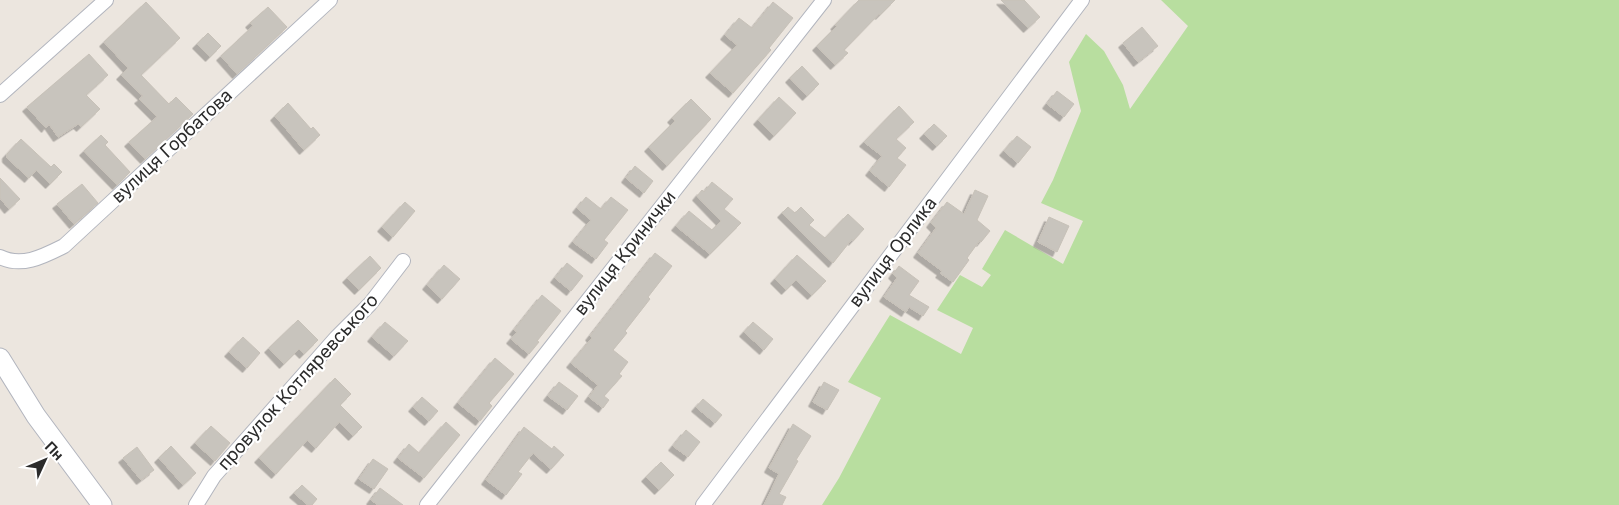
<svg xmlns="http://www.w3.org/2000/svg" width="1619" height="505" viewBox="0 0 1619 505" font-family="Inter,sans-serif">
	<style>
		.green { fill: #b8de9f }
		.building { fill: #c8c4bd; stroke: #c7c1b8; filter: url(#shadow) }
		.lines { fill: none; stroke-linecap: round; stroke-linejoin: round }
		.minor-casing { stroke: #b2b5be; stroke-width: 16 }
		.secondary-casing { stroke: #b2b5be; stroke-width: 21 }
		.minor { stroke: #fff; stroke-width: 14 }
		.secondary { stroke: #fff; stroke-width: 19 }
		.labels { text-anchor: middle; stroke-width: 4.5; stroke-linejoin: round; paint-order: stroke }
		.street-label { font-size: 18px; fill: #2b2b2b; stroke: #fff }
	</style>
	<defs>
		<filter id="shadow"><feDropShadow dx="-4.5" dy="4.5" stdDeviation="0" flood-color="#0004"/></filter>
	</defs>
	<rect width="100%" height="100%" fill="#ece6df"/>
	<path class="green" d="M 1161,0 L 1619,0 L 1619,505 L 822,505 L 839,478 L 881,398 L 848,382 L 890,315 L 961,354 L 973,328 L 937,310 L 960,275 L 982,287 L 991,275 L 982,269 L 1005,230 L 1063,264 L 1083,221 L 1041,203 L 1053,180 L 1081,111 L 1069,62 L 1086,34 L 1104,51 L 1123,85 L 1130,109 L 1188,26 Z"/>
	<g class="building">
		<path d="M 859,0 L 895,0 L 880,15 L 879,14 L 844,50 L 848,53 L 835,65 L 817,46 L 837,26 L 835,25 Z"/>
		<path d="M 1001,0 L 1024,0 L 1040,17 L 1028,28 Z"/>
		<path d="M 146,2 L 180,38 L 141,75 L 169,104 L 176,97 L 193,114 L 145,159 L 129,142 L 157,117 L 139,99 L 143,96 L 121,75 L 128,68 L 104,42 Z"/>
		<path d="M 773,2 L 793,18 L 769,48 L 771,50 L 733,93 L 710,73 L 737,45 L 725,35 L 739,18 L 752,28 Z"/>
		<path d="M 268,7 L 287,27 L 237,74 L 221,56 L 253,26 L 250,23 Z"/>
		<path d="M 1142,27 L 1158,46 L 1138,62 L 1123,43 Z"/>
		<path d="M 208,33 L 221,46 L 210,57 L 197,44 Z"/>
		<path d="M 89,54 L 108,75 L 86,95 L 100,109 L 81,127 L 78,124 L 58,137 L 49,124 L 46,128 L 27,107 Z"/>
		<path d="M 802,66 L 819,84 L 807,96 L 790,78 Z"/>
		<path d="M 1057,91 L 1074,104 L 1064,117 L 1047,104 Z"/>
		<path d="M 779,97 L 796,113 L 774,136 L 758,120 Z"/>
		<path d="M 691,99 L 711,119 L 667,166 L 649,147 L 675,121 L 672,118 Z"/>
		<path d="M 288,103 L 311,129 L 313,127 L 320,135 L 304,150 L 275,116 Z"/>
		<path d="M 899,106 L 914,122 L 896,139 L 906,148 L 897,158 L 906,165 L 889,187 L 870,171 L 882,156 L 864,142 Z"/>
		<path d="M 934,124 L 947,136 L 937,146 L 924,134 Z"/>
		<path d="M 101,135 L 108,142 L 105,145 L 130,172 L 117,185 L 84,151 Z"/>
		<path d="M 1017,136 L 1031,147 L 1018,163 L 1004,151 Z"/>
		<path d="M 21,139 L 51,167 L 54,164 L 62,172 L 50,184 L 36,170 L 29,178 L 7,158 L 7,154 Z"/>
		<path d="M 635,166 L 653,181 L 644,193 L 626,178 Z"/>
		<path d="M 0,178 L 20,199 L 9,209 L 0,198 Z"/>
		<path d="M 712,182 L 733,199 L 724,209 L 741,223 L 710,254 L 676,226 L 689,211 L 712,230 L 721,221 L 697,196 L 702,190 L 704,192 Z"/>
		<path d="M 82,184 L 98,203 L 74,224 L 57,204 Z"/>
		<path d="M 975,190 L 988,196 L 977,220 L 990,231 L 981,242 L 980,240 L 967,258 L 969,260 L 953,282 L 940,273 L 942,271 L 918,253 L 936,228 L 931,223 L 947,202 L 964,214 Z"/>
		<path d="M 586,197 L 601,209 L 611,197 L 628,210 L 604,240 L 608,243 L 596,259 L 573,242 L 591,220 L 577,208 Z"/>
		<path d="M 405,202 L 415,211 L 393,237 L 382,227 Z"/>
		<path d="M 788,207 L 795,213 L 801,207 L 814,220 L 809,225 L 825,238 L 848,214 L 864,229 L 853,241 L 852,239 L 833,263 L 782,213 Z"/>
		<path d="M 1049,217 L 1069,226 L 1057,252 L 1038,242 Z"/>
		<path d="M 655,253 L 672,266 L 648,297 L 650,299 L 625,331 L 627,333 L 613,350 L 628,362 L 619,374 L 622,376 L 604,396 L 609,400 L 603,408 L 589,397 L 598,385 L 571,363 L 592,338 L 590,336 Z"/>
		<path d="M 797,255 L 826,281 L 812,295 L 796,280 L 786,290 L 775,279 Z"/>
		<path d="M 370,256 L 381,268 L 359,290 L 347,278 Z"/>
		<path d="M 567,263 L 583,276 L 571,291 L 555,278 Z"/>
		<path d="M 444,265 L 460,279 L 442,299 L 427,285 Z"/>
		<path d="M 899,266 L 919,281 L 909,295 L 929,307 L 923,316 L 909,307 L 906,312 L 884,297 L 897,278 L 893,274 Z"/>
		<path d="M 542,295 L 561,311 L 537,341 L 539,342 L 529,354 L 511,339 L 517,332 L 514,330 Z"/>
		<path d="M 298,320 L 318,340 L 304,354 L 299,349 L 284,364 L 269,348 Z"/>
		<path d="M 385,322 L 408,341 L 394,356 L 372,337 Z"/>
		<path d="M 753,322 L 773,339 L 764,350 L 744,332 Z"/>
		<path d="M 243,337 L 260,353 L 247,368 L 229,352 Z"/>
		<path d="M 495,358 L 514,374 L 489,403 L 492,406 L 480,421 L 458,403 Z"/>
		<path d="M 335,378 L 351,394 L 340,405 L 362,427 L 353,436 L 339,422 L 316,448 L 307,440 L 276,474 L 259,458 Z"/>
		<path d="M 559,382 L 578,396 L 567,410 L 548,396 Z"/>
		<path d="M 824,382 L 839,390 L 827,410 L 813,402 Z"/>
		<path d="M 422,397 L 438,411 L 429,421 L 413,407 Z"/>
		<path d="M 703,399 L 722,415 L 715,423 L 696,407 Z"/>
		<path d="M 446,422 L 460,435 L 424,478 L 398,458 L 409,444 L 419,453 Z"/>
		<path d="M 793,424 L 811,436 L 796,460 L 798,461 L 779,494 L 786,497 L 782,505 L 764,505 L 779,474 L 769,468 Z"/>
		<path d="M 211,426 L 230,443 L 215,461 L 195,443 Z"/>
		<path d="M 524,427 L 552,449 L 554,446 L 564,455 L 551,469 L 533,453 L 518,472 L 522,474 L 506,495 L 486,480 Z"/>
		<path d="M 686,430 L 700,442 L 688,457 L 673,446 Z"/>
		<path d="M 171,446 L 196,473 L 183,485 L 159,458 Z"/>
		<path d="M 137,447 L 154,470 L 141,480 L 123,458 Z"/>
		<path d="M 373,459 L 388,469 L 374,489 L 359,479 Z"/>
		<path d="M 661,462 L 674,475 L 659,490 L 646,477 Z"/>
		<path d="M 302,485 L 317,499 L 312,505 L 308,505 L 294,493 Z"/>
		<path d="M 380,488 L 403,505 L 378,505 L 371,500 Z"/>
	</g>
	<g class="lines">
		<defs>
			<g id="minor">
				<path d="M 0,95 L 106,0"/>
				<path d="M 0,257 C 22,268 44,256 64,246 L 330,0"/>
				<path d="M 196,505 L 214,476 L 336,338 L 370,304 L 403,261"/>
				<path d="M 427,505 L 824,0"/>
				<path d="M 703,505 L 1082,0"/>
			</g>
			<path id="secondary" d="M 0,358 L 36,416 L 102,505"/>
		</defs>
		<use href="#minor" class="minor-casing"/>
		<use href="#secondary" class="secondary-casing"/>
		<use href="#minor" class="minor"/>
		<use href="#secondary" class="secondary"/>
	</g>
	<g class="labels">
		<g class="street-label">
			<text transform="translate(172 146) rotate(-43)" y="6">вулиця Горбатова</text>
			<text transform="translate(893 252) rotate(-53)" y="6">вулиця Орлика</text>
			<text transform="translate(625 253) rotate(-52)" y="6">вулиця Кринички</text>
			<text transform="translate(298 382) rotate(-48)" y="6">провулок Котляревського</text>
		</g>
	</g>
	<g transform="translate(45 460) rotate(46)" stroke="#ffffff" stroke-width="4" paint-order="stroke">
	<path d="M0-4L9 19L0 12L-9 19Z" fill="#2b2b2b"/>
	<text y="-8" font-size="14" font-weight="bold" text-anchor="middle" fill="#2b2b2b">Пн</text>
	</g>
</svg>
